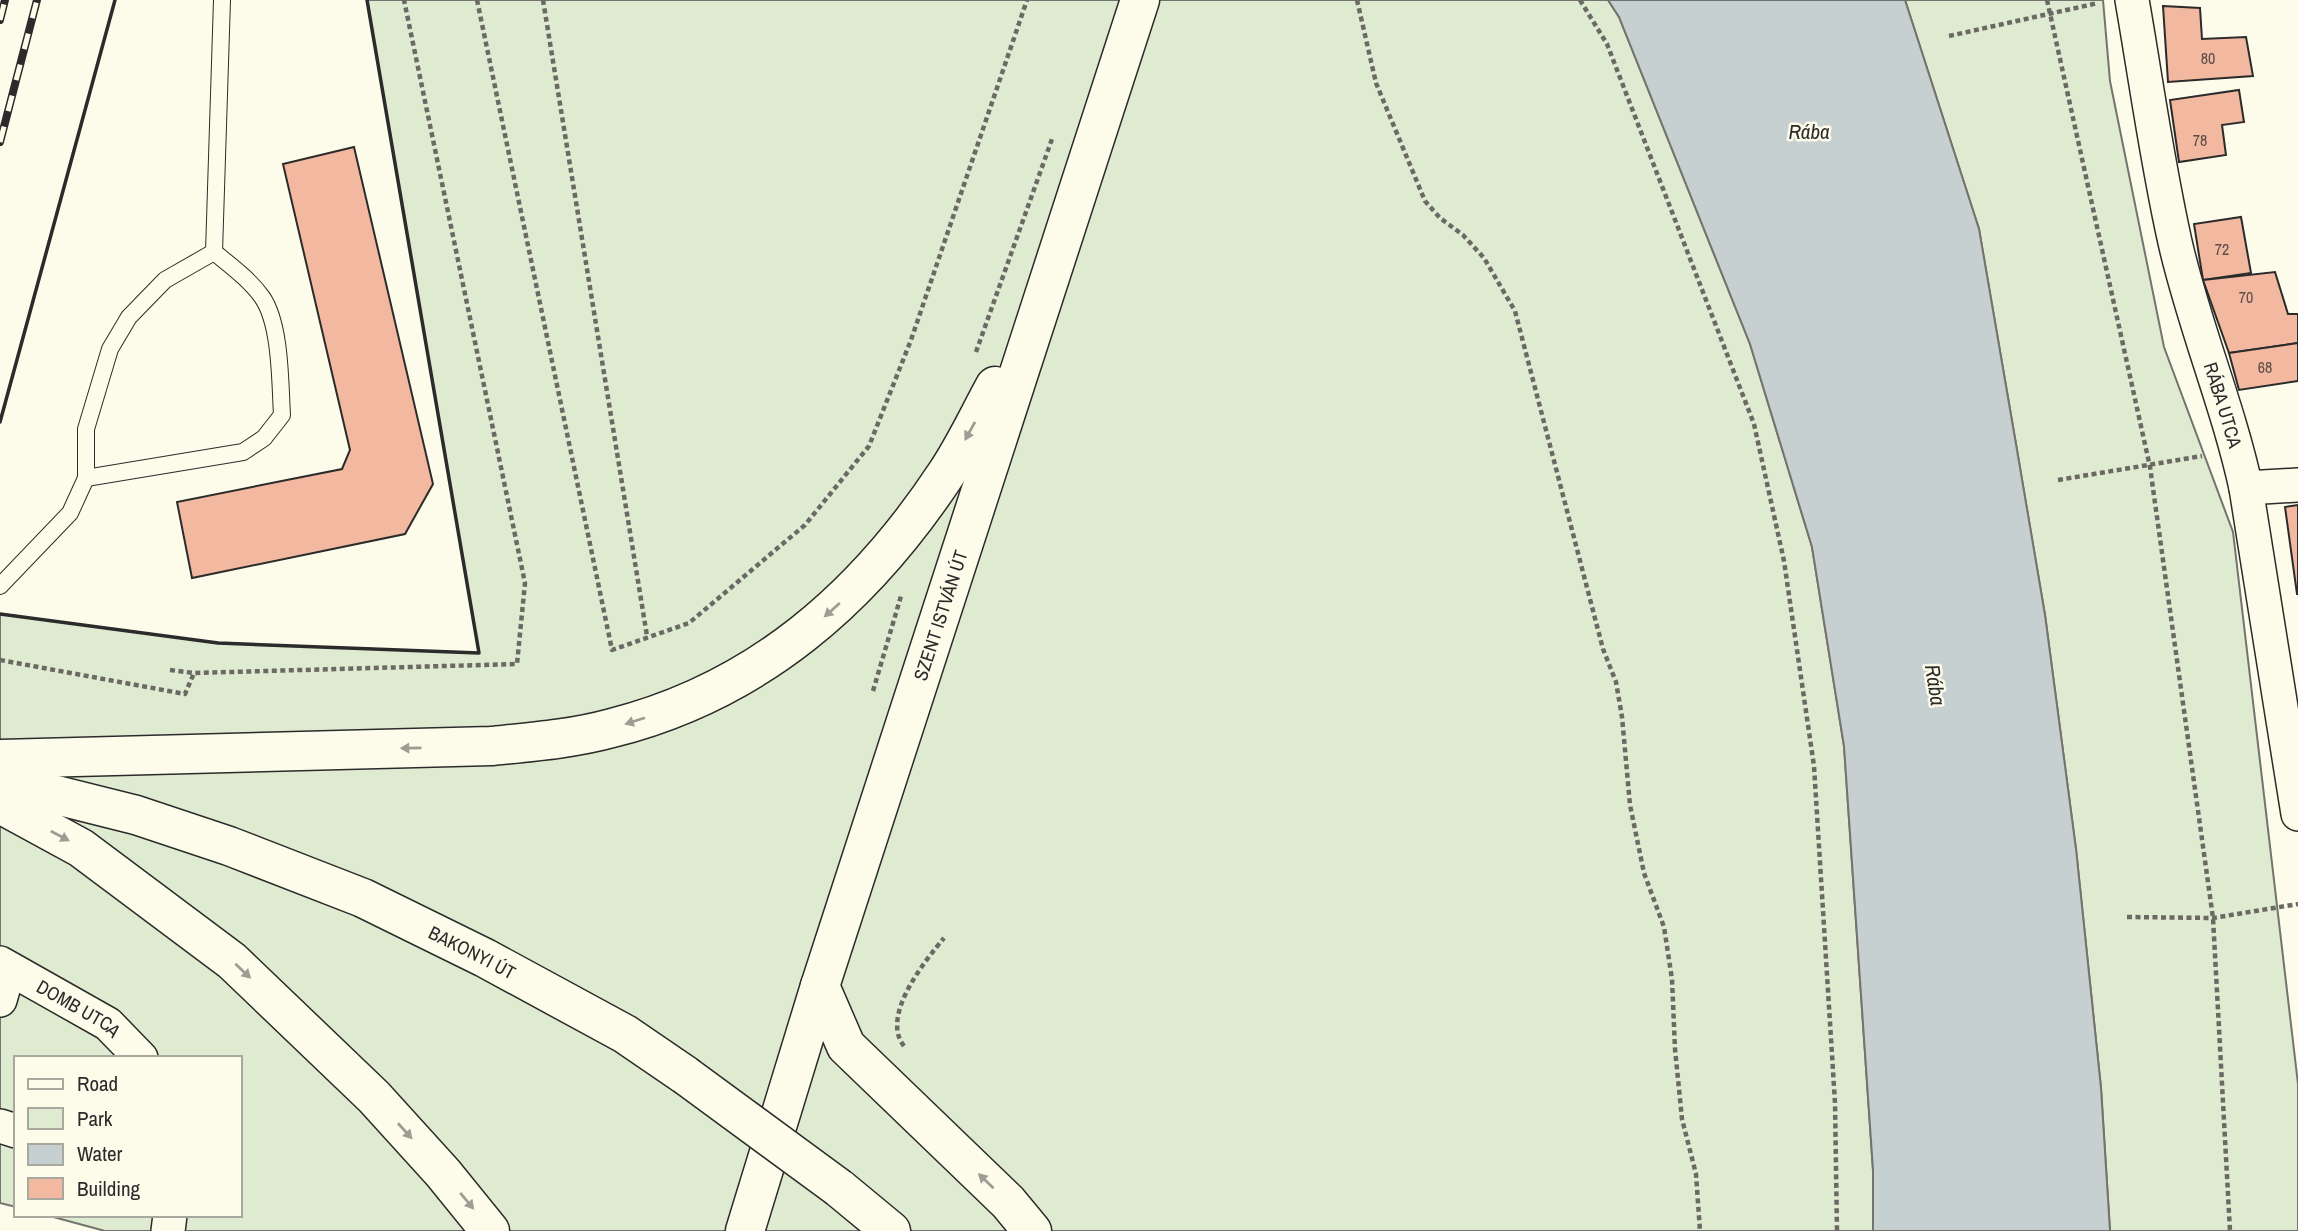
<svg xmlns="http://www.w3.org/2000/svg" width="2298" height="1231" viewBox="0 0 2298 1231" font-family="'Archivo Narrow',sans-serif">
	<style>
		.green { fill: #deebd1; stroke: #74746e; stroke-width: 2 }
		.water { fill: #c7d0d0; stroke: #74746e; stroke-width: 2 }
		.building { fill: #f2b8a0; stroke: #2b2b2b; stroke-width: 2 }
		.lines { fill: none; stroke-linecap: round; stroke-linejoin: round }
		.lane-casing { stroke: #2b2b2b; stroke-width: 18 }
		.street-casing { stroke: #2b2b2b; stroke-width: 36 }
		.primary-casing { stroke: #2b2b2b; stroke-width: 41 }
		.path { stroke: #6a6964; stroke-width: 4.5; stroke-dasharray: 5 3.5; stroke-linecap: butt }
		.lane { stroke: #fdfbea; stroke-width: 16 }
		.street { stroke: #fdfbea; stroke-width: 33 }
		.primary { stroke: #fdfbea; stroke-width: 38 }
		.rail-casing { stroke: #2b2b2b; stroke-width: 8 }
		.rail { stroke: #fdfbea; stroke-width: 5; stroke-dasharray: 16; stroke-linecap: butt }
		.primary-bridge-casing { stroke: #2b2b2b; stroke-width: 41; stroke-linecap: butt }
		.primary-bridge { stroke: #fdfbea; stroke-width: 38 }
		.wall { stroke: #2b2b2b; stroke-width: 3.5 }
		.oneway { fill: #9e9d94 }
		.labels { text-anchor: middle; stroke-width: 5; stroke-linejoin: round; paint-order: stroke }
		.number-label { font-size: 16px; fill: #5d4e48 }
		.street-label { font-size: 19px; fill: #2b2b2b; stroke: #fdfbea }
		.water-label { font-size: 21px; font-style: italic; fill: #2b2b2b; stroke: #fdfbea }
	</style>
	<rect width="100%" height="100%" fill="#fdfbea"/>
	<g class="green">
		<path d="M 367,0 L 1608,0 L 1619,17 L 1750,344 L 1812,547 L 1844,746 L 1873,1170 L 1873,1231 L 105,1231 L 46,1215 L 240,1215 L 240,1058 L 16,1058 L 16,1207 L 0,1203 L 0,614 L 218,643 L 479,653 Z"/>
		<path d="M 1905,0 L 2103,0 L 2110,81 L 2164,347 L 2233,532 L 2298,1084 L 2298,1231 L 2110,1231 L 2101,1088 L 2076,849 L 2045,615 L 2017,450 L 1979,229 Z"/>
	</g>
	<path class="water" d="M 1608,0 L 1905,0 L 1979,229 L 2017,450 L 2045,615 L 2076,849 L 2101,1088 L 2110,1231 L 1873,1231 L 1873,1170 L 1844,746 L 1812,547 L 1750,344 L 1619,17 Z"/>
	<g class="building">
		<path d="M 2163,6 L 2200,8 L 2202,39 L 2246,37 L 2253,76 L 2168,82 Z"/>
		<path d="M 2239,90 L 2244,122 L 2222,125 L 2226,155 L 2179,162 L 2170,100 Z"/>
		<path d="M 354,147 L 433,484 L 405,534 L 192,578 L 177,502 L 342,469 L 350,450 L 283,164 Z"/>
		<path d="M 2241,217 L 2251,273 L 2203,280 L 2194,224 Z"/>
		<path d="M 2275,272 L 2288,314 L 2298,314 L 2298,343 L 2229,353 L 2203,280 Z"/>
		<path d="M 2298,343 L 2298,381 L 2239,390 L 2229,353 Z"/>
		<path d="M 2298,505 L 2298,594 L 2297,594 L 2285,507 Z"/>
	</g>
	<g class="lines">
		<defs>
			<g id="lane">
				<path d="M 86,478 L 243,452 L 264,438 L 282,415 C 280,383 281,324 262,297 C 249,279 231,266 214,252"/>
				<path d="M 0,586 L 70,513 L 86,478 L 86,429 L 110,349 L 129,317 L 165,280 L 214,252 L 222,0"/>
			</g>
			<g id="street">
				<path id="s1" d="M 2132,0 C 2146,80 2157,162 2175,242 C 2194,326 2228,405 2246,488 L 2298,814"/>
				<path d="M 2246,488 L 2298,485"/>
				<path id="s2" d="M 0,963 L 108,1024 L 141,1058"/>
				<path d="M 0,1000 L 9,969"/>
				<path d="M 0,1126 L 16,1131"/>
				<path d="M 168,1231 L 170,1215"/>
			</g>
			<g id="primary">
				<path d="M 0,759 L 491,746 C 531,742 572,739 612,728 C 758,691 864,598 946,474 C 965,446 979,415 995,386"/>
				<path id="s3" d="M 0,781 L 136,815 L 229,846 L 363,898 L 485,958 L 625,1034 L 685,1075"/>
				<path d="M 0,804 L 81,848 L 232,961 L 374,1097 L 443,1173 L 490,1231"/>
				<path d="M 820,986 L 846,1046 L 1008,1202 L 1032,1231"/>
				<path d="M 839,1188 L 891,1231"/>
				<path id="s4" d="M 745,1231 L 820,986 L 1140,0"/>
			</g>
		</defs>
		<use href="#lane" class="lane-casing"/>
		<use href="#street" class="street-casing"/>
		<use href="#primary" class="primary-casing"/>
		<g class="path">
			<path d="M 477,0 L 612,650 L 689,623 L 805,525 L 869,446 L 911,340 L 1027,0"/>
			<path d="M 543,0 L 647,636"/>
			<path d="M 1357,0 L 1376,83 L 1425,201 L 1440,218 L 1463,235 L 1484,258 L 1515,311 L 1603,649 L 1616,682 L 1622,717 L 1630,805 L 1644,873 L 1664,927 L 1672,979 L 1675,1049 L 1682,1119 L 1696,1174 L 1700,1231"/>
			<path d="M 1580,0 L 1607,44 L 1754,424 L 1784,561 L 1814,766 L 1835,1103 L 1837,1231"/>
			<path d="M 2047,0 L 2150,467 L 2213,918 L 2230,1231"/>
			<path d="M 1949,36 L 2098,3"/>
			<path d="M 976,352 L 1052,139"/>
			<path d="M 2058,480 L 2202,456"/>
			<path d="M 0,660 L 185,694 L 194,673"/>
			<path d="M 170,670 L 194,673 L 517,664 L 525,583 L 404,0"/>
			<path d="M 873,691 L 901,596"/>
			<path d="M 2127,917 L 2213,918 L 2298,904"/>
			<path d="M 904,1046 C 880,1016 925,961 944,938"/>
		</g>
		<use href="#lane" class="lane"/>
		<use href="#street" class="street"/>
		<use href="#primary" class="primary"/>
		<defs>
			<g id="rail">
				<path d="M 0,20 L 5,0"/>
				<path d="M 0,142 L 37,0"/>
			</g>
		</defs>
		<use href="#rail" class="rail-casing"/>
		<use href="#rail" class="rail"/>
		<defs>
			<path id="primary-bridge" d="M 685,1075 L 839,1188"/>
		</defs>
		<use href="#primary-bridge" class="primary-bridge-casing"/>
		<use href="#primary-bridge" class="primary-bridge"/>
		<g class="wall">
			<path d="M 0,422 L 115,0"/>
			<path d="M 0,614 L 218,643 L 479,653 L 367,0"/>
		</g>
	</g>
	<defs><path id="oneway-solid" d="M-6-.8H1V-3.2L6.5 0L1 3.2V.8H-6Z" transform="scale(1.75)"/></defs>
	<g class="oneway">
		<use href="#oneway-solid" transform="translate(970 431) rotate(119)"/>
		<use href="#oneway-solid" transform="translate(832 610) rotate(138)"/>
		<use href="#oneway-solid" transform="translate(635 721) rotate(162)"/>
		<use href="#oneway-solid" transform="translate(411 748) rotate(179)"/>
		<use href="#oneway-solid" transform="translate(60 836) rotate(28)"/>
		<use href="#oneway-solid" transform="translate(243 971) rotate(43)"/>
		<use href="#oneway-solid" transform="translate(405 1131) rotate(48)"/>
		<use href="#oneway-solid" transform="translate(986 1181) rotate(-136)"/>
		<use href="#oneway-solid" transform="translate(467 1201) rotate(50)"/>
	</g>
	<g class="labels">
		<g class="number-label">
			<text x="2208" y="64">80</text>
			<text x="2200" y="146">78</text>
			<text x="2222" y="255">72</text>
			<text x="2246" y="303">70</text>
			<text x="2265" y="373">68</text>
		</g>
		<g class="street-label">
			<text dy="7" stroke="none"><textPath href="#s1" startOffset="416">RÁBA UTCA</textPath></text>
			<text dy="7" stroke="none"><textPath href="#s4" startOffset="646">SZENT ISTVÁN ÚT</textPath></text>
			<text dy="7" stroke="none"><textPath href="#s3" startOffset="504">BAKONYI ÚT</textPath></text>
			<text dy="7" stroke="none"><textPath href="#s2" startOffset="91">DOMB UTCA</textPath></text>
		</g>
		<g class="water-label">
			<text x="1809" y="139">Rába</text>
			<text transform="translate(1935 685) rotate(81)" y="7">Rába</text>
		</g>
	</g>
	<rect x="14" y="1056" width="228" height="161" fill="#fdfbea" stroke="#a9a89e" stroke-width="2"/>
	<rect x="28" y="1079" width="35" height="10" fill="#fdfbea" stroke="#a9a89e" stroke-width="2"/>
	<text x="77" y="1091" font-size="21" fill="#2b2b2b">Road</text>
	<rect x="28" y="1108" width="35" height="21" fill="#deebd1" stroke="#a9a89e" stroke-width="2"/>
	<text x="77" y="1126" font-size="21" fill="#2b2b2b">Park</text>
	<rect x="28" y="1144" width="35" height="21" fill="#c7d0d0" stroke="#a9a89e" stroke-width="2"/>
	<text x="77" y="1161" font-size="21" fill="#2b2b2b">Water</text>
	<rect x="28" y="1178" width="35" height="21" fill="#f2b8a0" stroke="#a9a89e" stroke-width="2"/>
	<text x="77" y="1196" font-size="21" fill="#2b2b2b">Building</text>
</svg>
